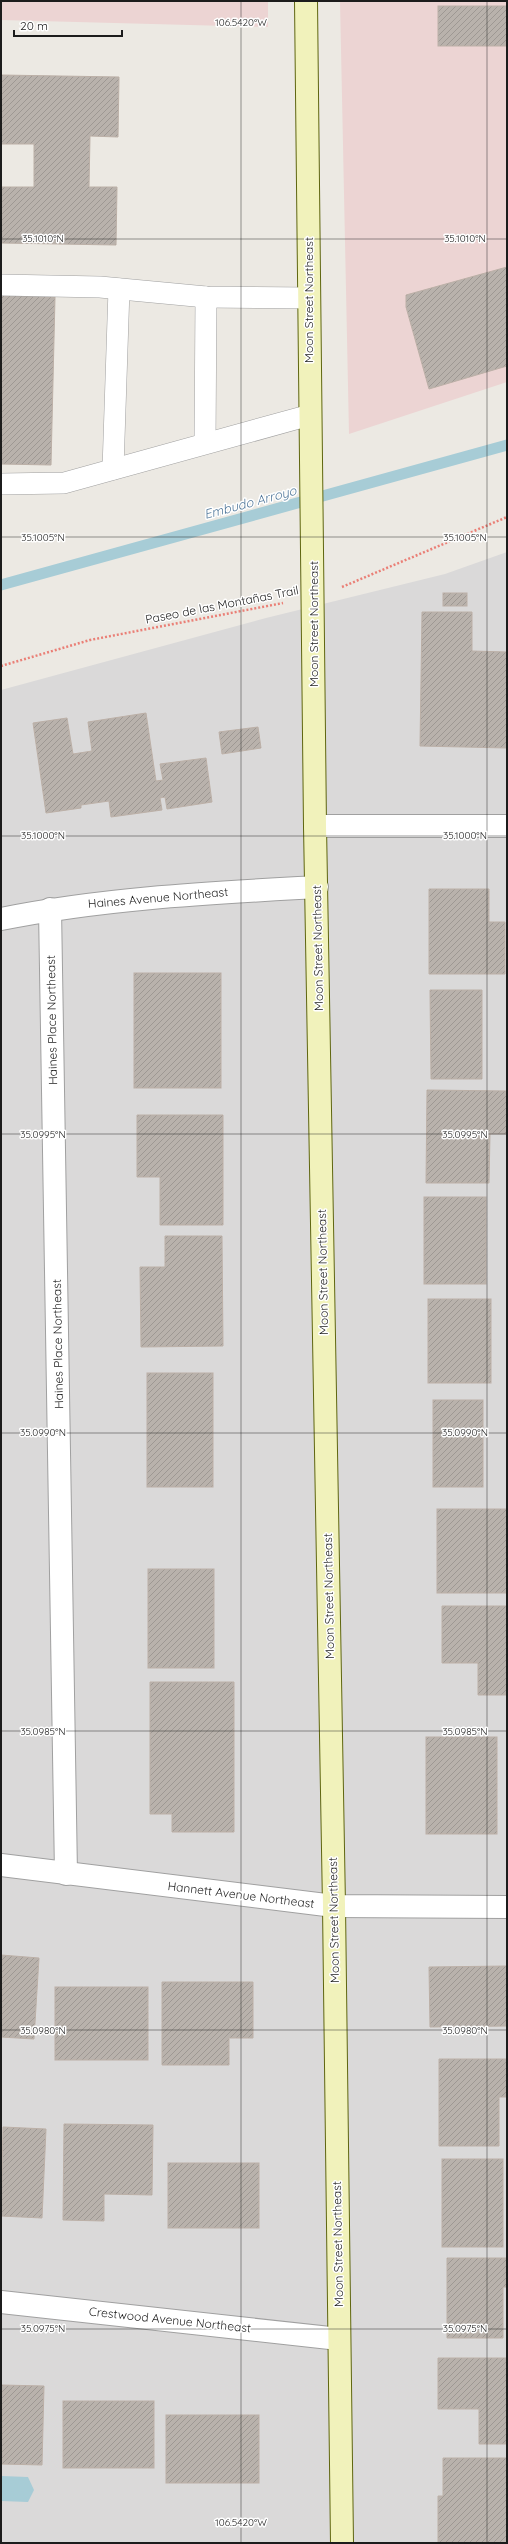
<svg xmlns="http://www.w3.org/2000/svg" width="508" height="2544" viewBox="0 0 508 2544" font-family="Quicksand,sans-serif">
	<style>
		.residential { fill: #dad9d9 }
		.commercial { fill: #ecd4d3 }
		.water { fill: #a7ccd6 }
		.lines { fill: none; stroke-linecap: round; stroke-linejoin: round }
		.stream { stroke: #a7ccd6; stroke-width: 11 }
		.building { fill: url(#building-hatch); stroke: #bcb0a7 }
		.lane-casing { stroke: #a0a0a0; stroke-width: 22 }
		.street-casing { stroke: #a0a0a0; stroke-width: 24 }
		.secondary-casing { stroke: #5f6610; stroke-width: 24 }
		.path { stroke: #ea7f76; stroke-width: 2.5; stroke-dasharray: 2 2; stroke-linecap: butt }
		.lane { stroke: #fff; stroke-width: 21 }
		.street { stroke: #fff; stroke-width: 22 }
		.secondary { stroke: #f1f2bb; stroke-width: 22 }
		.ticks { fill: none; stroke: #1c1c1c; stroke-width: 1; stroke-opacity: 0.45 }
		.labels { text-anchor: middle; stroke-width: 3; stroke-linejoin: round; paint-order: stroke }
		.street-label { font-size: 12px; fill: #1c1c1c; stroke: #fff }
		.water-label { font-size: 13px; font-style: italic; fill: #50779a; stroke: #fff }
		.ticks-label { font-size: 10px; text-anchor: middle; fill: #1c1c1c; stroke: #fff; stroke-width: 3; stroke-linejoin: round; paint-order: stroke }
	</style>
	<defs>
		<pattern id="building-hatch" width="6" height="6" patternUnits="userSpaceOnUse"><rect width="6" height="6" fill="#b9b2ac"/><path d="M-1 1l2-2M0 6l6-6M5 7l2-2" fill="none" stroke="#9e9893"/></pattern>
	</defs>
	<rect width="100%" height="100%" fill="#ece9e3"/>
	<path class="residential" d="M 507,552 L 507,2543 L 1,2543 L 1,690 L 266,618 L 445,574 Z"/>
	<g class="commercial">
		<path d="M 1,1 L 268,1 L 268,27 L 1,20 Z"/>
		<path d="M 340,1 L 507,1 L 507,382 L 349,434 Z"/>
	</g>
	<path class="water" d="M 1,2476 L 28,2477 L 34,2490 L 28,2502 L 1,2501 Z"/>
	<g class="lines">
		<path class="stream" d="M 1,585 L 507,445"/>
	</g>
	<g class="building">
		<rect x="438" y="6" width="69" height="40"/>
		<path d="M 1,75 L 119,77 L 118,137 L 90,136 L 89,187 L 117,187 L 116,245 L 1,243 L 1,187 L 34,187 L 34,144 L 1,144 Z"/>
		<path d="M 507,267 L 507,366 L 429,389 L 406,307 L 406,295 Z"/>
		<path d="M 1,295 L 55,297 L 51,465 L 1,464 Z"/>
		<rect x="443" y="593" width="24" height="13"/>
		<path d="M 422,612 L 472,612 L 472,651 L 507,652 L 507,748 L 420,746 Z"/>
		<path d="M 146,713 L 156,781 L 163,780 L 160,764 L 206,758 L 212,802 L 167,809 L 165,797 L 160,798 L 162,810 L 111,817 L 109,801 L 81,805 L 81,808 L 46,813 L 33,723 L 67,718 L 73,754 L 92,751 L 88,722 Z"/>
		<path d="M 258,727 L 261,748 L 222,754 L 219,732 Z"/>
		<path d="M 429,889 L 489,889 L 489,922 L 505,922 L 505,974 L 429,974 Z"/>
		<rect x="134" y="973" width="87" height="115"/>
		<path d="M 430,990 L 482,990 L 482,1079 L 431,1079 Z"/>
		<path d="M 427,1090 L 507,1091 L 507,1134 L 490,1134 L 489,1183 L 426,1183 Z"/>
		<path d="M 137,1115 L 223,1115 L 223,1225 L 160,1225 L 160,1177 L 137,1177 Z"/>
		<rect x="424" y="1197" width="62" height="87"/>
		<path d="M 165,1236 L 222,1236 L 223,1346 L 141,1347 L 140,1267 L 165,1267 Z"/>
		<rect x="428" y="1299" width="63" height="84"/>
		<rect x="147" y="1373" width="66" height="114"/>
		<rect x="433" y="1400" width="50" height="87"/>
		<rect x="437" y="1509" width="70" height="84"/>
		<rect x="148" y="1569" width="66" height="99"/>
		<path d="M 442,1606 L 507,1606 L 507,1695 L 478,1695 L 478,1663 L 442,1663 Z"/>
		<path d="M 150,1682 L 234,1682 L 234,1832 L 172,1832 L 172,1814 L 150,1814 Z"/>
		<rect x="426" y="1737" width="71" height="97"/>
		<path d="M 1,1955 L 39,1958 L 34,2039 L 1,2037 Z"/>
		<path d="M 507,1966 L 507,2026 L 430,2027 L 429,1967 Z"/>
		<path d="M 162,1982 L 253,1982 L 253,2038 L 229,2038 L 229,2065 L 162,2065 Z"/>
		<rect x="55" y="1987" width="93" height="73"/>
		<path d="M 439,2059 L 507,2059 L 507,2097 L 499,2097 L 499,2146 L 439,2146 Z"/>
		<path d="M 64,2124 L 153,2125 L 152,2195 L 104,2194 L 104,2221 L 63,2220 Z"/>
		<path d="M 3,2127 L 46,2129 L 42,2218 L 1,2216 Z"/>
		<rect x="442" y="2159" width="61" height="88"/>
		<rect x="168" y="2163" width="91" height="65"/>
		<path d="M 447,2258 L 507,2258 L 507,2287 L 503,2287 L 503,2338 L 447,2338 Z"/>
		<path d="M 438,2358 L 507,2358 L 507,2444 L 479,2444 L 479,2409 L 438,2409 Z"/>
		<path d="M 1,2385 L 44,2386 L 42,2465 L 1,2464 Z"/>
		<rect x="63" y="2401" width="91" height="67"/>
		<rect x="166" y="2415" width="93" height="68"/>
		<path d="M 443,2458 L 507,2458 L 507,2543 L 438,2543 L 438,2496 L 443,2496 Z"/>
	</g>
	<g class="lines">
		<defs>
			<g id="lane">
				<path d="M 1,285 L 100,287 L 206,297 L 309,298"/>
				<path d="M 205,443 L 206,297"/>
				<path d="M 113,469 L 119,289"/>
				<path d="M 1,484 L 64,483 L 310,415"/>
			</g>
			<g id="street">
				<path d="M 315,826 L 507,826"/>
				<path d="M 50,909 L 66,1874"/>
				<path d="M 1,919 C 105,898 211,893 317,887"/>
				<path d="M 1,1865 L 334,1906 L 507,1907"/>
				<path d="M 1,2302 L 339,2339"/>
			</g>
			<path id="secondary" d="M 306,1 L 315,826 L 334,1906 L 342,2543"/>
		</defs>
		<use href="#lane" class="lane-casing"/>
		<use href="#street" class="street-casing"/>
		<use href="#secondary" class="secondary-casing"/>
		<g class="path">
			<path d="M 342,587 L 507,517"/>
			<path d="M 1,666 L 90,640 L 283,603"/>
		</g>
		<use href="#lane" class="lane"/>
		<use href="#street" class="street"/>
		<use href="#secondary" class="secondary"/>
	</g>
	<path class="ticks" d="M 241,1 L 241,2543M 487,1 L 487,2543M 1,239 L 507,239M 1,537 L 507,537M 1,836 L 507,836M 1,1134 L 507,1134M 1,1433 L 507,1433M 1,1731 L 507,1731M 1,2030 L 507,2030M 1,2329 L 507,2329"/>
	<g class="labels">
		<g class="street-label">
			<text transform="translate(309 300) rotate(-90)" y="4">Moon Street Northeast</text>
			<text transform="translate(222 605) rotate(-11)" y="4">Paseo de las Montañas Trail</text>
			<text transform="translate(314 624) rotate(-90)" y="4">Moon Street Northeast</text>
			<text transform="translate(158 898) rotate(-5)" y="4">Haines Avenue Northeast</text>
			<text transform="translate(318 948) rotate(-91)" y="4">Moon Street Northeast</text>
			<text transform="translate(52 1020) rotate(-91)" y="4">Haines Place Northeast</text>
			<text transform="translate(323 1272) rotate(-91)" y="4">Moon Street Northeast</text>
			<text transform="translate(58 1344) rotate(-91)" y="4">Haines Place Northeast</text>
			<text transform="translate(329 1596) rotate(-91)" y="4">Moon Street Northeast</text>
			<text transform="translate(241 1895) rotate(7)" y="4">Hannett Avenue Northeast</text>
			<text transform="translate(334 1920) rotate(-91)" y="4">Moon Street Northeast</text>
			<text transform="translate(338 2244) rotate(-91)" y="4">Moon Street Northeast</text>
			<text transform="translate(170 2320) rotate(6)" y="4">Crestwood Avenue Northeast</text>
		</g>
		<g class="water-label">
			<text transform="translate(250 502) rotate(-15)" y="5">Embudo Arroyo</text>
		</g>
	</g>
	<g class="ticks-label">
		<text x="241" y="26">106.5420°W</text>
		<text x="43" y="242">35.1010°N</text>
		<text x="465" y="242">35.1010°N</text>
		<text x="43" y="541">35.1005°N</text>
		<text x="465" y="541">35.1005°N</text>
		<text x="43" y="839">35.1000°N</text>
		<text x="465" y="839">35.1000°N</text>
		<text x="43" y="1138">35.0995°N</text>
		<text x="465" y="1138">35.0995°N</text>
		<text x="43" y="1436">35.0990°N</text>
		<text x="465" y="1436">35.0990°N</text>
		<text x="43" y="1735">35.0985°N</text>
		<text x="465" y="1735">35.0985°N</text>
		<text x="43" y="2034">35.0980°N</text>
		<text x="465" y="2034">35.0980°N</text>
		<text x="43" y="2332">35.0975°N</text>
		<text x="465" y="2332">35.0975°N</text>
		<text x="241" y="2526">106.5420°W</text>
	</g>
	<rect width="508" height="2544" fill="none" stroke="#1c1c1c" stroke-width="4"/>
	<path d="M14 30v6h108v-6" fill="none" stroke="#1c1c1c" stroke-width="2"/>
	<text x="20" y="30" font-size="12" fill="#1c1c1c" stroke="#ffffff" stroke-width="3" paint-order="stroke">20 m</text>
</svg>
